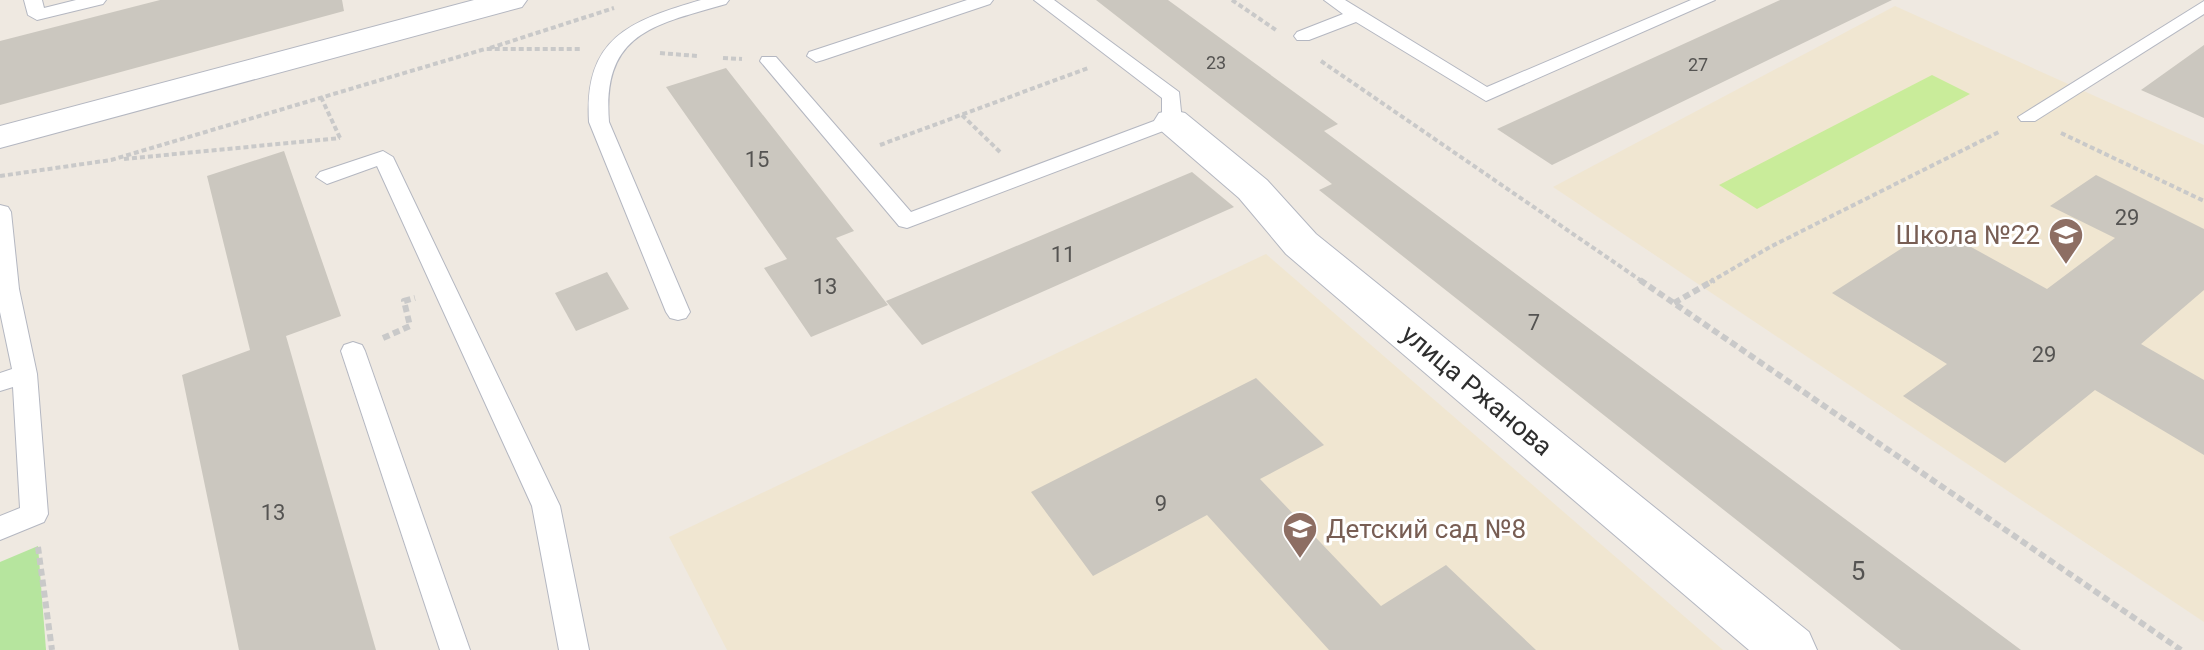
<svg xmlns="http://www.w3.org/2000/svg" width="2204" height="650" viewBox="0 0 2204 650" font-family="Roboto,sans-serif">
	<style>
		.education { fill: #f0e6d1 }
		.green { fill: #b6e59e }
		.pitch { fill: #c9ec9a }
		.building { fill: #cbc7bf }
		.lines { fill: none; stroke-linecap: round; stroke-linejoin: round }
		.lane-casing { stroke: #b4b7c1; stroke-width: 2 }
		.street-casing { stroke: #b4b7c1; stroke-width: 2 }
		.path-far1 { stroke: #c9c9c9; stroke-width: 4; stroke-dasharray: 5 3; stroke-linecap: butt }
		.path { stroke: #c9c9c9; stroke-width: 6; stroke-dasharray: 7 4; stroke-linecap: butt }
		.lane { fill: #fff; fill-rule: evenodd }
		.street { fill: #fff; fill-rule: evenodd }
		.labels { text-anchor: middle; stroke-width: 6; stroke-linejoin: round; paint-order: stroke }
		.far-number-label { font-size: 18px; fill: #555452 }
		.number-label { font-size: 22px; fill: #555452 }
		.education-label { font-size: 26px; fill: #785e54; stroke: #fff; text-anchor: end }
		.street-label { font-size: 26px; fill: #2e2e2e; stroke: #fff }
		.near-number-label { font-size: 26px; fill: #555452 }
	</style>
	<rect width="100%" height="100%" fill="#efe9e1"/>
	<g class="education">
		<path d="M 1895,6 L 2204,145 L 2204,622 L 1553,187 Z"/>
		<path d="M 1266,254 L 1723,650 L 727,650 L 669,537 Z"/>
	</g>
	<path class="green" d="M 38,546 L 46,650 L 0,650 L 0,562 Z"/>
	<path class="pitch" d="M 1932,75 L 1970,94 L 1757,209 L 1719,185 Z"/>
	<g class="building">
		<path d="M 160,0 L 342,0 L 344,11 L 0,105 L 0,41 Z"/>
		<path d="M 1096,0 L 1168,0 L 1338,124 L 1324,131 L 2021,650 L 1901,650 L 1319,190 L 1332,184 Z"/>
		<path d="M 1780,0 L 1892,0 L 1552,165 L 1497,129 Z"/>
		<path d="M 2204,45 L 2204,118 L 2141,90 Z"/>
		<path d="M 726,68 L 854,231 L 836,238 L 888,305 L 811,337 L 764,268 L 787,259 L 666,87 Z"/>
		<path d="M 284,151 L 341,316 L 286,336 L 376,650 L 239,650 L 182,375 L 250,350 L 207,176 Z"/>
		<path d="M 1192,172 L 1234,207 L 922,345 L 886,301 Z"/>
		<path d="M 2096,175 L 2204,229 L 2204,290 L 2141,344 L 2204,380 L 2204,455 L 2095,390 L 2005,463 L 1903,396 L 1947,364 L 1832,293 L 1935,227 L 2047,289 L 2115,238 L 2050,206 Z"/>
		<path d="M 607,272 L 629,309 L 576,331 L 555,293 Z"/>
		<path d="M 1256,378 L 1324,445 L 1260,479 L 1381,606 L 1446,565 L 1536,650 L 1329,650 L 1207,515 L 1093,576 L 1031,492 Z"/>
	</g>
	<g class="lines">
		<defs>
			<g id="lane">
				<path d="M 24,0 L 42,0 L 44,8 L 76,0 L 106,0 L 103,4 L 37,20 L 28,15 Z"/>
				<path d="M 701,0 L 729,0 L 726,4 C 653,25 602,33 609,122 L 690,312 L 686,318 L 678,320 L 670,318 L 666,312 L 589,122 C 584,38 629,21 701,0 Z"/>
				<path d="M 967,0 L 993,0 L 990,4 L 823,60 L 816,62 L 807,56 L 809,52 Z"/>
				<path d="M 1034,0 L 1054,0 L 1179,92 L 1182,121 L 1179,125 L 907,228 L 899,226 L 760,61 L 762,57 L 776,57 L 911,212 L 1162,118 L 1162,98 Z"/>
				<path d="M 1324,0 L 1345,0 L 1487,87 L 1691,0 L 1715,0 L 1486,101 L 1356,22 L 1309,40 L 1297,40 L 1294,36 L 1297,32 L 1343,14 Z"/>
				<path d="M 2204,1 L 2204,14 L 2035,121 L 2021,121 L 2018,117 Z"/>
				<path d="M 383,151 L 393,157 L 560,506 L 589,650 L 559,650 L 532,506 L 377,166 L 327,184 L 316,177 L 320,172 Z"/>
				<path d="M 0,205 L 8,207 L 11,212 L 19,289 L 37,374 L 48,514 L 44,522 L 0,540 L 0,516 L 20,508 L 13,387 L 0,391 L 0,373 L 12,369 L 0,312 Z"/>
				<path d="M 353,342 L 362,345 L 365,351 L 470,650 L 440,650 L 341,351 L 344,345 Z"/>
			</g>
			<g id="street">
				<path d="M 474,0 L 527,0 L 522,7 L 0,148 L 0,126 Z"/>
				<path d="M 1172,110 L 1185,113 L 1267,180 L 1316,234 L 1809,632 L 1817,650 L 1749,650 L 1286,254 L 1239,198 L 1159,129 L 1154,121 L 1159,113 Z"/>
			</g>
		</defs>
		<use href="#lane" class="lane-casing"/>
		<use href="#street" class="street-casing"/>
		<g class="path-far1">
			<path d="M 1232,0 L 1276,30"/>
			<path d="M 490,48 L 614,8"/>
			<path d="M 660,53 L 697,56"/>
			<path d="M 723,58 L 742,59"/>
			<path d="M 1321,61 L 1643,282"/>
			<path d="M 321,97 L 341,140"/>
			<path d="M 962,115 L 1001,153"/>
			<path d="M 2061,133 L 2204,201"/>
			<path d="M 880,145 L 1088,68"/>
			<path d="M 124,159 L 340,138"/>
			<path d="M 0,176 L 111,160 L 485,49 L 582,49"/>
			<path d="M 1710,282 L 1770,247 L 2001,131"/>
		</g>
		<g class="path">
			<path d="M 1640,280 L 2181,650"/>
			<path d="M 1674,303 L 1714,280"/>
			<path d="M 383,338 L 410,326 L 404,301 L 415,298"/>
			<path d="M 38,547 L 52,650"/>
		</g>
		<use href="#lane" class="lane"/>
		<use href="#street" class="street"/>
	</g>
	<defs>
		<symbol id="school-pin" viewBox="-11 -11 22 30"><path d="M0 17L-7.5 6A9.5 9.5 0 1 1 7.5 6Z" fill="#8d6e63" stroke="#fff"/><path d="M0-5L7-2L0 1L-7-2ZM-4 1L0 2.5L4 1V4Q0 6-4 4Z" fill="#fff"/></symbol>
	</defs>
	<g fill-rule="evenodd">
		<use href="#school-pin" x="2046" y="215" width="40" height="54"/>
		<use href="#school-pin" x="1280" y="509" width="40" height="54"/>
	</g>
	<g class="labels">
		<g class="far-number-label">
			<text x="1216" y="69">23</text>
			<text x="1698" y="71">27</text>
		</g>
		<g class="number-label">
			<text x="757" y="167">15</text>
			<text x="2127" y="225">29</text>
			<text x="1063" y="262">11</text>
			<text x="825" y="294">13</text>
			<text x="1534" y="330">7</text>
			<text x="2044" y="362">29</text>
			<text x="1161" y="511">9</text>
			<text x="273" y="520">13</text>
		</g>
		<g class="education-label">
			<text x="2040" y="244">Школа №22</text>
			<text x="1326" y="538" text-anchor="start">Детский сад №8</text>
		</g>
		<g class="street-label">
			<text transform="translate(1477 390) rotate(40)" y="9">улица Ржанова</text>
		</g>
		<g class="near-number-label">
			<text x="1858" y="580">5</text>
		</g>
	</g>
</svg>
